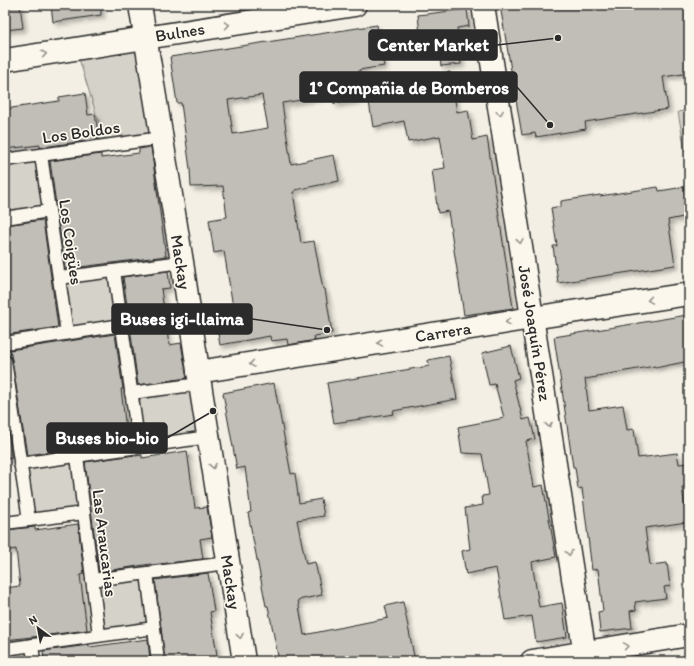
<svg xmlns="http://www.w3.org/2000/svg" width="694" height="666" viewBox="0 0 694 666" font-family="Itim,sans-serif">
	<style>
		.green { fill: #d5d2c9; stroke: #807e7a }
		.building { fill: #c0beb6; stroke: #2b2b2b; fill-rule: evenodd; filter: url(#shadow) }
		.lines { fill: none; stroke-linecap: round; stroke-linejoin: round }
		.service-casing { stroke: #2b2b2b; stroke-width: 15 }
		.minor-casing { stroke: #2b2b2b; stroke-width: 25 }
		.service { stroke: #fbf7ec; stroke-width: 12 }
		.minor { stroke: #fbf7ec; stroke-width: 22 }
		.oneway { stroke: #93918c }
		.labels { text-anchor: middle; stroke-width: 3.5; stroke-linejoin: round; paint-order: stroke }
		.street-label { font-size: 17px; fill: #2b2b2b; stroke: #fbf7ec }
		.leader { fill: none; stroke: #2b2b2b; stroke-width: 1.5 }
		.callout-dot { fill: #2b2b2b; stroke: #fbf7ec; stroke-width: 1.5 }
		.callout { fill: #2b2b2b; stroke: #2b2b2b; stroke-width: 1.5 }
		.callout-label { font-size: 18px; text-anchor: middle; font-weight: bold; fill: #fff }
	</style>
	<defs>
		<filter id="shadow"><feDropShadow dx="3.5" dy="3.5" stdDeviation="2" flood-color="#0004"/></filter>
	</defs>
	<rect width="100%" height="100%" fill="#f3efe4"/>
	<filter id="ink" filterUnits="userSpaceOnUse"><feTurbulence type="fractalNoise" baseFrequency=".025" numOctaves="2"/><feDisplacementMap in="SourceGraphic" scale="8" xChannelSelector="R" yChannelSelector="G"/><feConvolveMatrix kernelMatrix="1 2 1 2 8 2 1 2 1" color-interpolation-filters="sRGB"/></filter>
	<g filter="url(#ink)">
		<g class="green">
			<path d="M 145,38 L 161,138 L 106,146 L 76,49 Z"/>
			<path d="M 689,110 L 689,173 L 678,112 Z"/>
			<path d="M 41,155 L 49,211 L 5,218 L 5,160 Z"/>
			<path d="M 114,271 L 122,325 L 67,333 L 59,278 Z"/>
			<path d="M 200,384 L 208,437 L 139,446 L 131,393 Z"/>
			<path d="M 77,456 L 84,513 L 29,520 L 20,464 Z"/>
			<path d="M 147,573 L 154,628 L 99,635 L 92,580 Z"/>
			<path d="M 32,645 L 34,661 L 5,661 L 5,649 Z"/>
		</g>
		<g class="building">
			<path d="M 5,5 L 20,5 L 23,28 L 5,30 Z"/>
			<path d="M 51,5 L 101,5 L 101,15 L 53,22 Z"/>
			<path d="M 500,5 L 689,5 L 689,73 L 663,77 L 668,109 L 585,122 L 586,129 L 536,137 L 535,133 L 522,135 Z"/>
			<path d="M 467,9 L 469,26 L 457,28 L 461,64 L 441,66 L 438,42 L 421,44 L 418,15 Z"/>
			<path d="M 377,25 L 384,66 L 359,70 L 363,99 L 334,104 L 333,95 L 282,103 L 291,164 L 334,155 L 339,181 L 295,190 L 295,192 L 293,192 L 301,243 L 314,241 L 323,289 L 325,289 L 332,333 L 314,336 L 315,340 L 288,345 L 287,339 L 271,341 L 270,336 L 220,345 L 214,310 L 233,307 L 224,251 L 214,253 L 209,220 L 227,217 L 223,186 L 191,187 L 190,169 L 181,103 L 177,103 L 170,57 ZM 262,95 L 268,128 L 233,134 L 228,100 Z"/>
			<path d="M 450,72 L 457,112 L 468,110 L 473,140 L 487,137 L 513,308 L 464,315 L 448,211 L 438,213 L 432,170 L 445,168 L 440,136 L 408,142 L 404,121 L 373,127 L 369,102 L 402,96 L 400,81 Z"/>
			<path d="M 85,93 L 88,115 L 95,114 L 99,139 L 43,147 L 43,146 L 40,147 L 40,145 L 5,149 L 5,109 L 59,101 L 59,97 Z"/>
			<path d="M 151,147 L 166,256 L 65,269 L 50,161 L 101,154 L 101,158 L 139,153 L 139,149 Z"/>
			<path d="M 658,187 L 659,191 L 684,187 L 688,216 L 668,220 L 675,265 L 558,283 L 553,246 L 557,246 L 551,208 L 561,206 L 561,201 L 600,195 L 600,196 Z"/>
			<path d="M 43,220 L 58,327 L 5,335 L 5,225 Z"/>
			<path d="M 168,271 L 170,288 L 161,289 L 169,345 L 181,343 L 187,378 L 138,385 L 123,277 Z"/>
			<path d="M 687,315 L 689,329 L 689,361 L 655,368 L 655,366 L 597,376 L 597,377 L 585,379 L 589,410 L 623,405 L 627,430 L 634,429 L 638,458 L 677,453 L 679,464 L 689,463 L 689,486 L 682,487 L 687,522 L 645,528 L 650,565 L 667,563 L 670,586 L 664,587 L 666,598 L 635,602 L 636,610 L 630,611 L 632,628 L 600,632 L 598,612 L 603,611 L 598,569 L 592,570 L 582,488 L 578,489 L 575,467 L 573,467 L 561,383 L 554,337 Z"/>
			<path d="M 115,334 L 123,389 L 121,389 L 126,429 L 129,428 L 131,441 L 27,455 L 12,360 L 10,350 Z"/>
			<path d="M 511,346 L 519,378 L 513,380 L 523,420 L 530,418 L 535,439 L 526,441 L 534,487 L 543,485 L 556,557 L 532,562 L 539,607 L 562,603 L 567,637 L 536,642 L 532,616 L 505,620 L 496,568 L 466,574 L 462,551 L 470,549 L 465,508 L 483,505 L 482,496 L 489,495 L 482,454 L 462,453 L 458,427 L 504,418 L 495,384 L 489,385 L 482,353 Z"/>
			<path d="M 449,356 L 457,399 L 393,411 L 394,414 L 334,423 L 327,383 L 429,366 L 428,360 Z"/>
			<path d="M 274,383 L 291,474 L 295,473 L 299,503 L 321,499 L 324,516 L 297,520 L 306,564 L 315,562 L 322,595 L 298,600 L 304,635 L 388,618 L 385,606 L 403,602 L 415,661 L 279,661 L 268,606 L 266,606 L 248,513 L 251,512 L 245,467 L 237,469 L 223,393 Z"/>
			<path d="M 5,411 L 12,458 L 5,459 Z"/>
			<path d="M 187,451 L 195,508 L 207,507 L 212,537 L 200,539 L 203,559 L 151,565 L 151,564 L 99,572 L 85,462 L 135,455 L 135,456 L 142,455 L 142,458 Z"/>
			<path d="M 78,524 L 84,574 L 80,575 L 87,630 L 41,636 L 5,640 L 5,612 L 8,611 L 5,588 L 20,586 L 16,549 L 5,551 L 5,530 L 35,527 L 35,530 Z"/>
			<path d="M 208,573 L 214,611 L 210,612 L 218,661 L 165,661 L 155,580 Z"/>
			<path d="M 148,639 L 150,661 L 44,661 L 43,651 L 89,645 L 89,647 Z"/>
		</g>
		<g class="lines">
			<defs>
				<g id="service">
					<path d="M 41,155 L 67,333"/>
					<path d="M 5,160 L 161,138"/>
					<path d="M 5,218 L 49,211"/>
					<path d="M 114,271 L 139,446"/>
					<path d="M 59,278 L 182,262"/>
					<path d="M 5,343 L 122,325"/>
					<path d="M 5,361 L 29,520"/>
					<path d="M 131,393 L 200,384"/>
					<path d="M 77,456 L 99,635"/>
					<path d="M 20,464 L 208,437"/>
					<path d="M 5,523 L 84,513"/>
					<path d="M 147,573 L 158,661"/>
					<path d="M 92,580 L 228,563"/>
					<path d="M 32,645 L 34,661"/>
					<path d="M 5,649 L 154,628"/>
				</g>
				<g id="minor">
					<path d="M 140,5 L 182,262 L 200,384 L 244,661"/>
					<path d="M 483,5 L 586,661"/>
					<path d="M 5,60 L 355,5"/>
					<path d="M 198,372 L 532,318 L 689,294"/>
					<path d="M 532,661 L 689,635"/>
				</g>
			</defs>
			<use href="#service" class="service-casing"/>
			<use href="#minor" class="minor-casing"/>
			<use href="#service" class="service"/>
			<use href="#minor" class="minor"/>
		</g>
		<defs><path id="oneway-chevron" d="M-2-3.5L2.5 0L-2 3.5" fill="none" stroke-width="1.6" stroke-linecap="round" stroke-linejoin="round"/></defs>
		<g class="oneway">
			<use href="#oneway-chevron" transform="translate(227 25) rotate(-9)"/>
			<use href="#oneway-chevron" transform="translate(44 54) rotate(-9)"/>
			<use href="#oneway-chevron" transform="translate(500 113) rotate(81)"/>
			<use href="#oneway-chevron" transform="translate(520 241) rotate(81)"/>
			<use href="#oneway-chevron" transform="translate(650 300) rotate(171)"/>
			<use href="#oneway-chevron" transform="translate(508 322) rotate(171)"/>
			<use href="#oneway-chevron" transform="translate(380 343) rotate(171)"/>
			<use href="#oneway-chevron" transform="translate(252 364) rotate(171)"/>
			<use href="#oneway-chevron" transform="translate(549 425) rotate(81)"/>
			<use href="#oneway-chevron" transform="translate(213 466) rotate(81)"/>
			<use href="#oneway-chevron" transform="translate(569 553) rotate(81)"/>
			<use href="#oneway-chevron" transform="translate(240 636) rotate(81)"/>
			<use href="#oneway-chevron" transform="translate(626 646) rotate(-9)"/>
		</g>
	</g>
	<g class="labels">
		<g class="street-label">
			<text transform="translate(180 32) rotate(-9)" y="6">Bulnes</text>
			<text transform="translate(81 132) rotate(-8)" y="6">Los Boldos</text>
			<text transform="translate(71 242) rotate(82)" y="6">Los Coigües</text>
			<text transform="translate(181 262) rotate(81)" y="6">Mackay</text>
			<text transform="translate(443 332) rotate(-9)" y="6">Carrera</text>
			<text transform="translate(535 333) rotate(81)" y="6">José Joaquín Pérez</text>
			<text transform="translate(105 543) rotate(83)" y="6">Las Araucarias</text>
			<text transform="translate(231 582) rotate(81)" y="6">Mackay</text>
		</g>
	</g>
	<path class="leader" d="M558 38L497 45M550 125L517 87M327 330L252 319M213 411L167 438"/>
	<g class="callout-dot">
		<circle cx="558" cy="38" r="4"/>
		<circle cx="550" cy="125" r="4"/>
		<circle cx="327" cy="330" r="4"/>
		<circle cx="213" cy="411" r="4"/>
	</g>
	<g class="callout">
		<rect x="369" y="30" width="128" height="30" rx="4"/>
		<rect x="300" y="72" width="217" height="30" rx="4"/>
		<rect x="112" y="304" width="140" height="30" rx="4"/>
		<rect x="47" y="423" width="120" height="30" rx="4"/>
	</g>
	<g class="callout-label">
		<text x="433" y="51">Center Market</text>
		<text x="409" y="94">1° Compañia de Bomberos</text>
		<text x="182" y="325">Buses igi-llaima</text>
		<text x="107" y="444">Buses bio-bio</text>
	</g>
	<rect width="694" height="666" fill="none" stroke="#fbf7ec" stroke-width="20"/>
	<rect x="10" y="10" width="674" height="646" fill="none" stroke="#2b2b2b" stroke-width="1.5" filter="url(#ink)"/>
	<g transform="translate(38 628) rotate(328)" stroke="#fbf7ec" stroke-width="3" paint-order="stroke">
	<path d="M0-3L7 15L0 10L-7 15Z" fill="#2b2b2b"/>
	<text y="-6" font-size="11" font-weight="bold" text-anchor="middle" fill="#2b2b2b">N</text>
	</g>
</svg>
